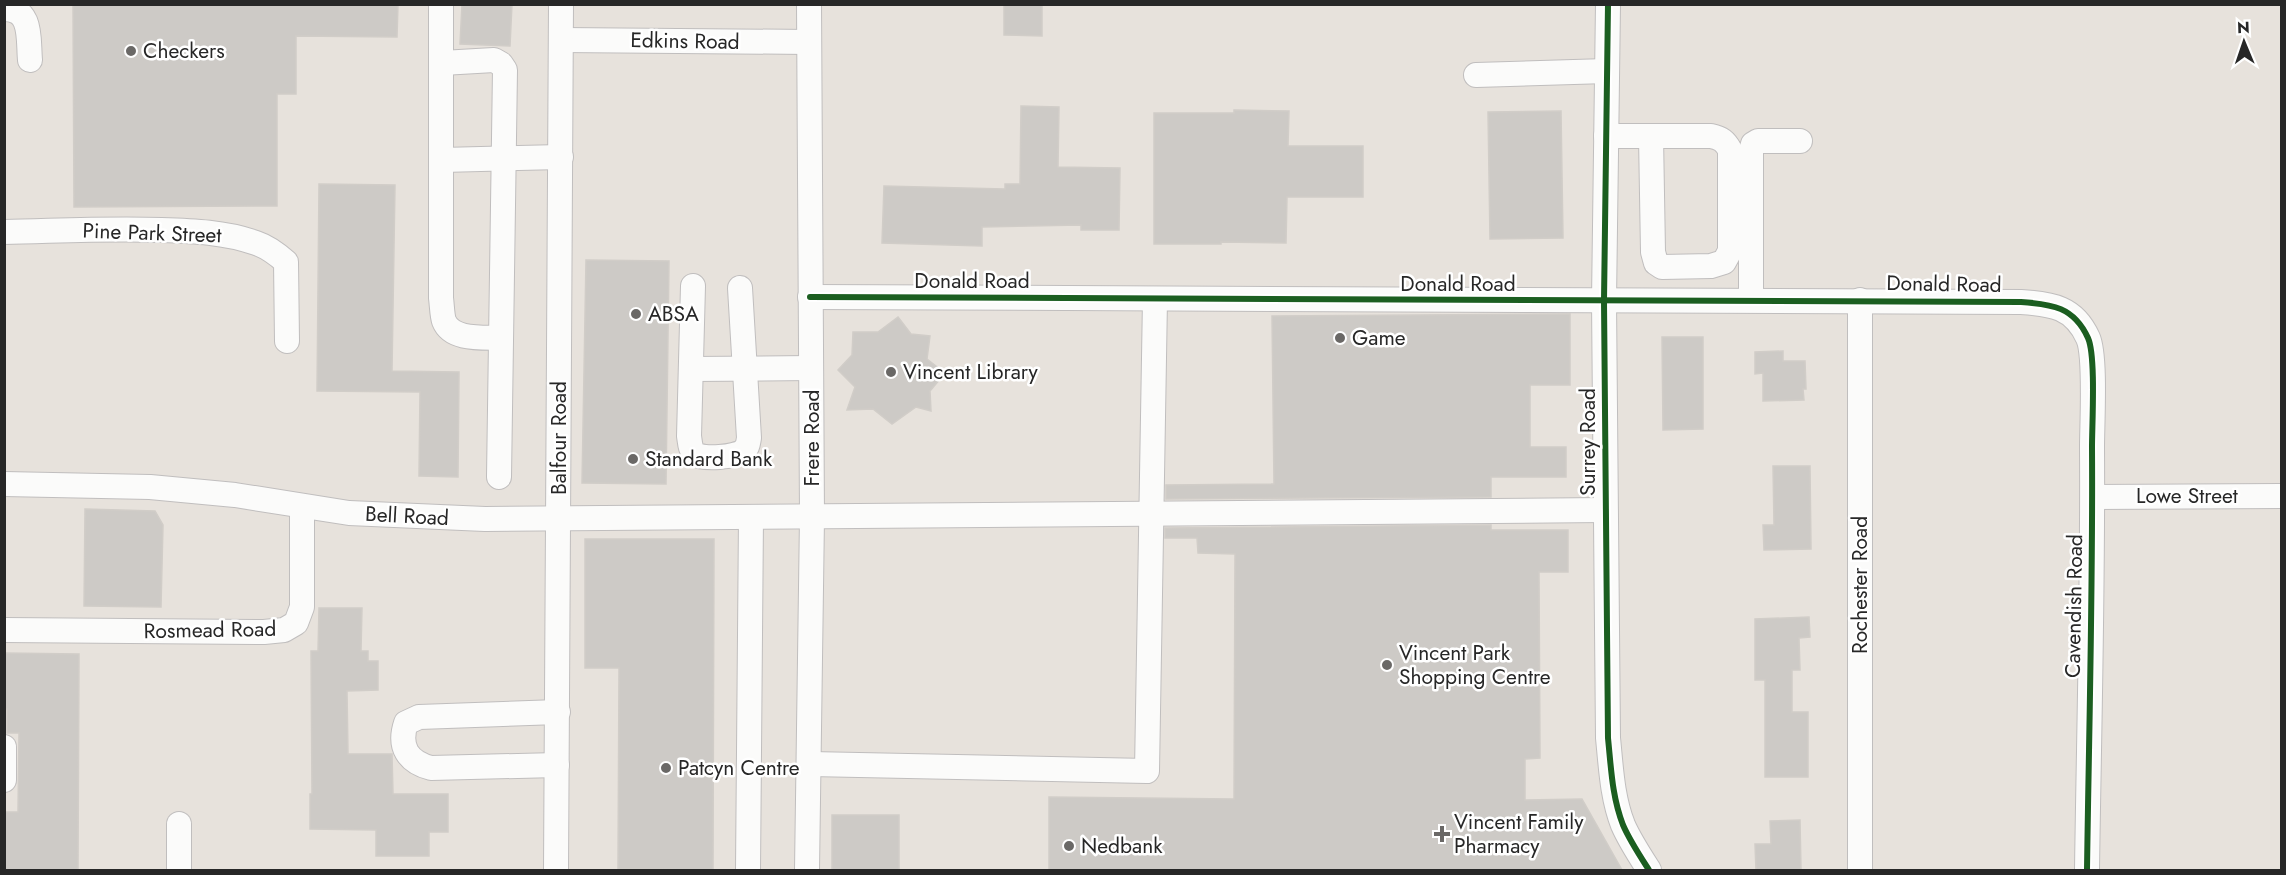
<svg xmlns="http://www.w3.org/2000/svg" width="2286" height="875" viewBox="0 0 2286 875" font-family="Jost,sans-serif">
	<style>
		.building { fill: #cdcac6; stroke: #d1cdc8; stroke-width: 1.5 }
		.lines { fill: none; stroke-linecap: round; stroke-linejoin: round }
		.minor-casing { stroke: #c0bebe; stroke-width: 26 }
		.minor { stroke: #fbfbfa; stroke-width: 24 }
		.cycleway-casing { stroke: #fff; stroke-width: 10 }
		.cycleway { stroke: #1b5e20; stroke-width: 6 }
		.poi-dot { fill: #6a6866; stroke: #fff; stroke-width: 2 }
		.labels { text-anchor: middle; stroke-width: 5; stroke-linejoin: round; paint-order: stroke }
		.street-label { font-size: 21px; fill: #272727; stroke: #fff }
		.poi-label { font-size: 21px; fill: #272727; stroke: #fff; text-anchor: start }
	</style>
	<rect width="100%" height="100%" fill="#e7e2dc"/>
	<g class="building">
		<path d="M 73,4 L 398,4 L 397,37 L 296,36 L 296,94 L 277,94 L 277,206 L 74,207 Z"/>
		<path d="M 462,4 L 512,4 L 510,46 L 460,44 Z"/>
		<path d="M 1004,4 L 1042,4 L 1042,36 L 1004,35 Z"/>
		<path d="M 1021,106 L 1059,107 L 1058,167 L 1120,168 L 1119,230 L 1081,230 L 1081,225 L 982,227 L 982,246 L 882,243 L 884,186 L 1005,189 L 1005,184 L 1020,184 Z"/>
		<path d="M 1234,110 L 1289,111 L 1288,146 L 1363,146 L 1363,197 L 1287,197 L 1286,243 L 1221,242 L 1221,244 L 1154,244 L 1154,113 L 1234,113 Z"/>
		<path d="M 1561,111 L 1563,238 L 1490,239 L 1488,112 Z"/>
		<path d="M 319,184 L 395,185 L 392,371 L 459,372 L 458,477 L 419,476 L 420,392 L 317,391 Z"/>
		<path d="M 586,260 L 669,261 L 666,484 L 582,483 Z"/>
		<path d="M 1570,314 L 1570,385 L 1530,385 L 1530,447 L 1566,447 L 1566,477 L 1491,477 L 1491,497 L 1166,499 L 1166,485 L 1274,484 L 1272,316 Z"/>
		<path d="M 898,317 L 911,334 L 930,336 L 927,359 L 945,373 L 930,391 L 931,411 L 916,407 L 892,424 L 873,409 L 847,410 L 855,387 L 838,370 L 852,355 L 853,332 L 878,332 Z"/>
		<path d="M 1662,337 L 1703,337 L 1703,429 L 1663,430 Z"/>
		<path d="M 1783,351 L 1783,361 L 1805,361 L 1806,389 L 1803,389 L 1804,400 L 1763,401 L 1763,373 L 1755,374 L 1755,352 Z"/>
		<path d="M 1773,466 L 1810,466 L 1811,549 L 1764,550 L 1763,525 L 1774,525 Z"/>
		<path d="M 85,509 L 155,511 L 163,525 L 161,607 L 84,606 Z"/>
		<path d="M 1491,525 L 1491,530 L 1568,530 L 1568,572 L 1539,572 L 1540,758 L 1525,759 L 1525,800 L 1582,799 L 1622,870 L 1049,870 L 1049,797 L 1234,799 L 1235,554 L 1198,553 L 1197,538 L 1165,538 L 1165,528 Z"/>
		<path d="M 585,539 L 714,539 L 713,870 L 618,869 L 619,668 L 585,668 Z"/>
		<path d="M 319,608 L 362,608 L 361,651 L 368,651 L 368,661 L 378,661 L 378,690 L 347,691 L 348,754 L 392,754 L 393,794 L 448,794 L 448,832 L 429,832 L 429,856 L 376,856 L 376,830 L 310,829 L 310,794 L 312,794 L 311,651 L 318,651 Z"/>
		<path d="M 1809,617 L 1810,637 L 1799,638 L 1800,670 L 1792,670 L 1792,712 L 1808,712 L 1808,777 L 1765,777 L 1765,680 L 1755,680 L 1755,619 Z"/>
		<path d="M 4,653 L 79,654 L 78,870 L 4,870 L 4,812 L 18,812 L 19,733 L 7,733 L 7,709 L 4,709 Z"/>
		<rect x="832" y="815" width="67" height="55"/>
		<path d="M 1800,820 L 1801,870 L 1756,870 L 1755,844 L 1771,844 L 1770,821 Z"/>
	</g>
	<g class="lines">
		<defs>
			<g id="minor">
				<path d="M 441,4 L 441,298 C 442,305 442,315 444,321 C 452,341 484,337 501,338"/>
				<path d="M 1608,4 L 1604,301 L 1608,738 C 1611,767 1612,797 1623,825 C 1630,841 1640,856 1649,870"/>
				<path d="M 4,9 C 33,9 28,39 30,60"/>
				<path d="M 562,40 L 809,42"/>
				<path d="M 442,63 L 494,60 L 501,64 L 505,70 L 499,477"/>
				<path d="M 1476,75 L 1607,71"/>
				<path d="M 1606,136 L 1711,136 C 1721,138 1725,141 1730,150 L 1730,251 L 1724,262 L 1711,266 L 1662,267 L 1656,263 L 1653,252 L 1651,136"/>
				<path d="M 442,160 L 561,157"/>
				<path d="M 4,232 C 56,231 109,228 161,230 C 193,231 225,232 256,243 C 268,247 277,254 286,262 L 287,341"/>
				<path d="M 693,286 L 689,436 C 690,442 690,450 695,454 C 703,460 736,457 743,451 C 748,448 748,443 749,438 L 740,288"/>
				<path d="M 810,297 L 2021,302 C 2052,304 2074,307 2088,338 C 2096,356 2092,424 2092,447 C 2093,588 2089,729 2087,870"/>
				<path d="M 1751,299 L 1751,151 L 1753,144 L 1758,141 L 1800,141"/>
				<path d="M 692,369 L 811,368"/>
				<path d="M 4,484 L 150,487 L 235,495 L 349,513 L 485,519 L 1604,510"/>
				<path d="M 2093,497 L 2282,496"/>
				<path d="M 4,630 L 264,632 L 284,630 L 296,623 L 302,607 L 302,506"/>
				<path d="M 4,747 L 4,780"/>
				<path d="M 810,764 L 1147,771 L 1155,299"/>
				<path d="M 557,765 L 431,768 C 408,762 398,747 406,723 L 419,717 L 558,712"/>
				<path d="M 179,870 L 179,824"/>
				<path d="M 556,870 L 561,4"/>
				<path d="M 748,870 L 751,517"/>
				<path d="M 807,870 L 812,517 L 809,4"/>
				<path d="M 1860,870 L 1860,300"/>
			</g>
		</defs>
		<use href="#minor" class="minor-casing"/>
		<use href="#minor" class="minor"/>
		<defs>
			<g id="cycleway">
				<path d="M 1608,4 L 1604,301 L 1608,738 C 1611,767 1612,797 1623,825 C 1630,841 1640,856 1649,870"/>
				<path d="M 810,297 L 2021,302 C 2052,304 2074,307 2088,338 C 2096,356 2092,424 2092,447 C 2093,588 2089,729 2087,870"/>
			</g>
		</defs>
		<use href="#cycleway" class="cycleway-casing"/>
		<use href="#cycleway" class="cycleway"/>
	</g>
	<g class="poi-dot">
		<circle cx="131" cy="51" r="6"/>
		<circle cx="636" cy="314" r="6"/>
		<circle cx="1340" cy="338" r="6"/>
		<circle cx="891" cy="372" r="6"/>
		<circle cx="633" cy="459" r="6"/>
		<circle cx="1387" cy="665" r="6"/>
		<circle cx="666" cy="768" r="6"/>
		<path d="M1439 825h6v6h6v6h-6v6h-6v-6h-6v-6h6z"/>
		<circle cx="1069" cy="846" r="6"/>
	</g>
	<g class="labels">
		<g class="street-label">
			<text transform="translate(685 41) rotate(1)" y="7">Edkins Road</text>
			<text transform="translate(152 233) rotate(2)" y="7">Pine Park Street</text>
			<text x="972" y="288">Donald Road</text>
			<text x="1458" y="291">Donald Road</text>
			<text transform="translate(1944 284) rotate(1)" y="7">Donald Road</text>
			<text transform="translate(559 438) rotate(-90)" y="7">Balfour Road</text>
			<text transform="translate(812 438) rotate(-90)" y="7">Frere Road</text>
			<text transform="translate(1588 442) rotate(-90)" y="7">Surrey Road</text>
			<text x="2187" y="503">Lowe Street</text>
			<text transform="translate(407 516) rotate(3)" y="7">Bell Road</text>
			<text transform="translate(1860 585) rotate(-90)" y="7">Rochester Road</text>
			<text transform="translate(2074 606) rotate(-89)" y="7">Cavendish Road</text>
			<text transform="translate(210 630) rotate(-1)" y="7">Rosmead Road</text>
		</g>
		<g class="poi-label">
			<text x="143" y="58">Checkers</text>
			<text x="648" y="321">ABSA</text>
			<text x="1352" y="345">Game</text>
			<text x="903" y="379">Vincent Library</text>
			<text x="645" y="466">Standard Bank</text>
			<text x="1399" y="660">Vincent Park<tspan x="1399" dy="24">Shopping Centre</tspan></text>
			<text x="678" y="775">Patcyn Centre</text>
			<text x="1454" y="829">Vincent Family<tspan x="1454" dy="24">Pharmacy</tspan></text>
			<text x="1081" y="853">Nedbank</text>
		</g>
	</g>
	<rect width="2286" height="875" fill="none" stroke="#272727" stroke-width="12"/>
	<g transform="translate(2244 42) rotate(358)" stroke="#ffffff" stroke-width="4.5" paint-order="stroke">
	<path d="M0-4.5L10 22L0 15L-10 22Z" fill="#272727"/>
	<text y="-9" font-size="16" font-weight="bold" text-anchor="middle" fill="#272727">N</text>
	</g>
</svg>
